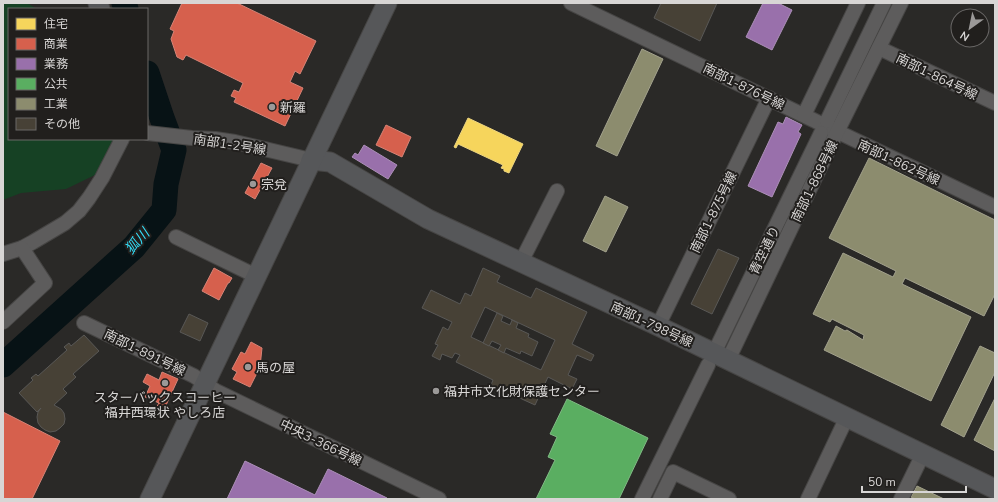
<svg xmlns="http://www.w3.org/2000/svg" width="998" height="502" viewBox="0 0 998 502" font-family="'Nunito Sans','Noto Sans JP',sans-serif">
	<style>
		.green { fill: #164124 }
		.homes { fill: #f6d55c; stroke: #edd580 }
		.shops { fill: #d6604d; stroke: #d78376 }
		.offices { fill: #9970ab; stroke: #ac8fb8 }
		.public { fill: #5aae61; stroke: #80ba84 }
		.industry { fill: #8c8c6e; stroke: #a3a28d }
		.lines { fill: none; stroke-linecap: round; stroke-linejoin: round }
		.river { stroke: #071215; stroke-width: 25 }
		.building { fill: #474136; stroke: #595856; fill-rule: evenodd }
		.street-casing { stroke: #464544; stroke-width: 16 }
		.secondary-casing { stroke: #464544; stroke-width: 21 }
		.street { stroke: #5d5c5c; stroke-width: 14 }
		.secondary { stroke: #565759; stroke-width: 19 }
		.poi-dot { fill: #9b9998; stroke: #211f1d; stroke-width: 1.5 }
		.labels { text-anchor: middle; stroke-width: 4; stroke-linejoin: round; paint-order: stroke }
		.street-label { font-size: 13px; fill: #d8d6d5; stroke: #211f1d }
		.poi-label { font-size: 13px; fill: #d8d6d5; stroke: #211f1d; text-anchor: start }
		.water-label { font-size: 14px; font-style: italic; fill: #33dffa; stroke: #211f1d }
	</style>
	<rect width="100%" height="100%" fill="#2a2927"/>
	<path class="green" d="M 3,3 L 27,3 L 37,9 L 9,9 L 9,139 L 115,139 L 97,174 L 66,189 L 21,193 L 3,200 Z"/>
	<path class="homes" d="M 468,118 L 523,144 L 509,173 L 504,171 L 504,169 L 501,168 L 503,165 L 458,144 L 456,148 L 454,147 Z"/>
	<g class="shops">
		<path d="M 182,3 L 237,3 L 316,41 L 300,74 L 295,71 L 290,82 L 303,88 L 285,126 L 234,102 L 236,98 L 231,96 L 234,90 L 239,92 L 243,83 L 186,55 L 183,60 L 177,57 L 171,39 L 174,31 L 170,29 Z"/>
		<path d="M 386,125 L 411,137 L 402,157 L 376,145 Z"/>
		<path d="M 261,163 L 272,168 L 255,199 L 245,193 Z"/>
		<path d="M 214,268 L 232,278 L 229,283 L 228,283 L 219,300 L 202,291 Z"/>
		<path d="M 251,342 L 262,348 L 260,367 L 250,387 L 233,379 L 237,372 L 232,369 L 241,352 L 245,354 Z"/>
		<path d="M 162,372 L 178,379 L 162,414 L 155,410 L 159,403 L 145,397 L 150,386 L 143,382 L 147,374 L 159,380 Z"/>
		<path d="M 3,412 L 60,441 L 32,499 L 3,499 Z"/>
	</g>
	<g class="offices">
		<path d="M 763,3 L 778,3 L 792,10 L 772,50 L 746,37 Z"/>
		<path d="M 786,117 L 802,125 L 798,132 L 801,134 L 772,197 L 748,186 L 778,122 L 783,124 Z"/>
		<path d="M 364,145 L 397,165 L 388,179 L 352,157 L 355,153 L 358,155 Z"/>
		<path d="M 245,461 L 315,495 L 328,469 L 387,498 L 387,499 L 227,499 Z"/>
	</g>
	<path class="public" d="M 567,399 L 648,438 L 619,499 L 536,499 L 555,460 L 548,457 L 557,437 L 550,434 Z"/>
	<g class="industry">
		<path d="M 642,49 L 663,59 L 617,156 L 596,146 Z"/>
		<path d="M 869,158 L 995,220 L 995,294 L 984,316 L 905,278 L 902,284 L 971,317 L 931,401 L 824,350 L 836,326 L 845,331 L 847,330 L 863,340 L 864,335 L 832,319 L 830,322 L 813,314 L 843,253 L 893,277 L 896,271 L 829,238 Z"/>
		<path d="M 605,196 L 628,207 L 606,252 L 583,241 Z"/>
		<path d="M 980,346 L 995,353 L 995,372 L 964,437 L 941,425 Z"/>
		<path d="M 995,398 L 995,451 L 974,440 Z"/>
		<path d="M 917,486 L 944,499 L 915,499 L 911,497 Z"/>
	</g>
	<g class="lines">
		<g class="river">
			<path d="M 124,3 L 126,9"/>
			<path d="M 3,365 L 134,247 L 164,210 L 166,184 L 174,150 L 162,118 L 147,73"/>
		</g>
	</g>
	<g class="building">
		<path d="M 661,3 L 717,3 L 700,41 L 654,18 Z"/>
		<path d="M 718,249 L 739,258 L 712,314 L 691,304 Z"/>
		<path d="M 483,268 L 500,276 L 497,282 L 531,298 L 536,288 L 587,312 L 572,344 L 594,355 L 591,361 L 577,355 L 568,375 L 577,379 L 572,389 L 548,377 L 535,405 L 491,385 L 493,380 L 456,362 L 460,355 L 455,353 L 452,358 L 442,354 L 440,360 L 432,356 L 438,345 L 435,344 L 443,327 L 448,330 L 452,322 L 422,308 L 431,290 L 460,304 L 465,293 L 471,296 ZM 485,307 L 555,340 L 541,370 L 471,337 Z"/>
		<path d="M 497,313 L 503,316 L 501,321 L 510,325 L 512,320 L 518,323 L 516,328 L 529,334 L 528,337 L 538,342 L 532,356 L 521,351 L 520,354 L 506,348 L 504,353 L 498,350 L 501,345 L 492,341 L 489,346 L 483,343 Z"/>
		<path d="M 189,314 L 208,323 L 200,341 L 180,332 Z"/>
		<path d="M 84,335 L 99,351 L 73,374 L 76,377 L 63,389 L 67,393 L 54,405 L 61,409 L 64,413 L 65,419 L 64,424 L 60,428 L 56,431 L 50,432 L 45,430 L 41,427 L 38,423 L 37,417 L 38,412 L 41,408 L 37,412 L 19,393 L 33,380 L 31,378 L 36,374 L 38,376 L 67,350 L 64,347 L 69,343 L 71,346 Z"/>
	</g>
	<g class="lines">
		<defs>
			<g id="street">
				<path d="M 571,3 C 713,71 853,140 995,207"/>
				<path d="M 879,48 L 995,103"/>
				<path d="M 804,115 L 858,3"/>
				<path d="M 827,121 L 884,3"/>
				<path d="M 147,133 L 192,138 L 215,139 L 235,142 L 311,160"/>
				<path d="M 176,237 L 256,276"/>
				<path d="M 3,254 L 22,248 L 33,242 L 65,223 L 79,211 L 89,198 L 102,178 L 122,139"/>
				<path d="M 521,262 L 557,191"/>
				<path d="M 3,322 L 45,283 L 22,248"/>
				<path d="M 84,323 L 194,376 L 216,391 L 439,499"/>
				<path d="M 658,326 L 769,98"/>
				<path d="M 717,347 L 821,133"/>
				<path d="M 728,360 L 837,132 L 901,3"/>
				<path d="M 642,499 L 708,365"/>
				<path d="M 660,499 L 673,472 L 729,499"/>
				<path d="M 808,499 L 847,417"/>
				<path d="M 901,499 L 923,454"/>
			</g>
			<g id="secondary">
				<path d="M 98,3 L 100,9"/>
				<path d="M 311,160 L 330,162 L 428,219 L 658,326 L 995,489"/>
				<path d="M 150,499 L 387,3"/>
			</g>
		</defs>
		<use href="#street" class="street-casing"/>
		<use href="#secondary" class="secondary-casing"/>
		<use href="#street" class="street"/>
		<use href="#secondary" class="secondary"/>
	</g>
	<g class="poi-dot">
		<circle cx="272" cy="107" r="4"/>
		<circle cx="253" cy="184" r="4"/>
		<circle cx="248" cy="367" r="4"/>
		<circle cx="165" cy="383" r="4"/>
		<circle cx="436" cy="391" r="4"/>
	</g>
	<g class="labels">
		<g class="street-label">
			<text transform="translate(937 76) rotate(26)" y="5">南部1-864号線</text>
			<text transform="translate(744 86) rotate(26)" y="5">南部1-876号線</text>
			<text transform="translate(230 144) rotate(9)" y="5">南部1-2号線</text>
			<text transform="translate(899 162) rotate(25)" y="5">南部1-862号線</text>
			<text transform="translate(814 181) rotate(-64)" y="5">南部1-868号線</text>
			<text transform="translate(713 212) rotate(-64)" y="5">南部1-875号線</text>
			<text transform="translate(764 250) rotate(-64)" y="5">青空通り</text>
			<text transform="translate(652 324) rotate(25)" y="5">南部1-798号線</text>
			<text transform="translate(145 352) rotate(26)" y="5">南部1-891号線</text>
			<text transform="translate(321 442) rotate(26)" y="5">中央3-366号線</text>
		</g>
		<g class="poi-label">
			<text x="280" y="112">新羅</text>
			<text x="261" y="189">宗兌</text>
			<text x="256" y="372">馬の屋</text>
			<text x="444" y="396">福井市文化財保護センター</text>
			<text x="165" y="402" text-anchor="middle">スターバックスコーヒー<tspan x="165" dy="15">福井西環状 やしろ店</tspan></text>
		</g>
		<g class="water-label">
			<text transform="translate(137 241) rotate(-48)" y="5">狐川</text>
		</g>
	</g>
	<rect width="998" height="502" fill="none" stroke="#d8d6d5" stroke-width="8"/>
	<rect x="8" y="8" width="140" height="132" fill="#211f1d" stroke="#6a6867"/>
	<rect x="16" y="18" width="20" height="12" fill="#f6d55c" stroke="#6a6867"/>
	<text x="44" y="28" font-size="12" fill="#d8d6d5">住宅</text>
	<rect x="16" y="38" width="20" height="12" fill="#d6604d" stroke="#6a6867"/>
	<text x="44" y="48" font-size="12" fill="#d8d6d5">商業</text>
	<rect x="16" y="58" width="20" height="12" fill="#9970ab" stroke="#6a6867"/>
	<text x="44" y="68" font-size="12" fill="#d8d6d5">業務</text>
	<rect x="16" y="78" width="20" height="12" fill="#5aae61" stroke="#6a6867"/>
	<text x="44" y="88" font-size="12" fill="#d8d6d5">公共</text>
	<rect x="16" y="98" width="20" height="12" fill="#8c8c6e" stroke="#6a6867"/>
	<text x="44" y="108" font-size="12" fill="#d8d6d5">工業</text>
	<rect x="16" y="118" width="20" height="12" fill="#474136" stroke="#6a6867"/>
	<text x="44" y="128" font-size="12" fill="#d8d6d5">その他</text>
	<g transform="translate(970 28) rotate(213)"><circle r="19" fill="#211f1d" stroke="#6a6867"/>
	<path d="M0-3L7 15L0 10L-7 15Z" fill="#9b9998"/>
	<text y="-6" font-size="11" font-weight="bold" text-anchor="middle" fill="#d8d6d5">N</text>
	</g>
	<path d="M862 486v6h104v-6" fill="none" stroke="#d8d6d5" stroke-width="2"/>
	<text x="868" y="486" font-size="12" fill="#d8d6d5" stroke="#211f1d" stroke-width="3" paint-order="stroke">50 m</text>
</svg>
